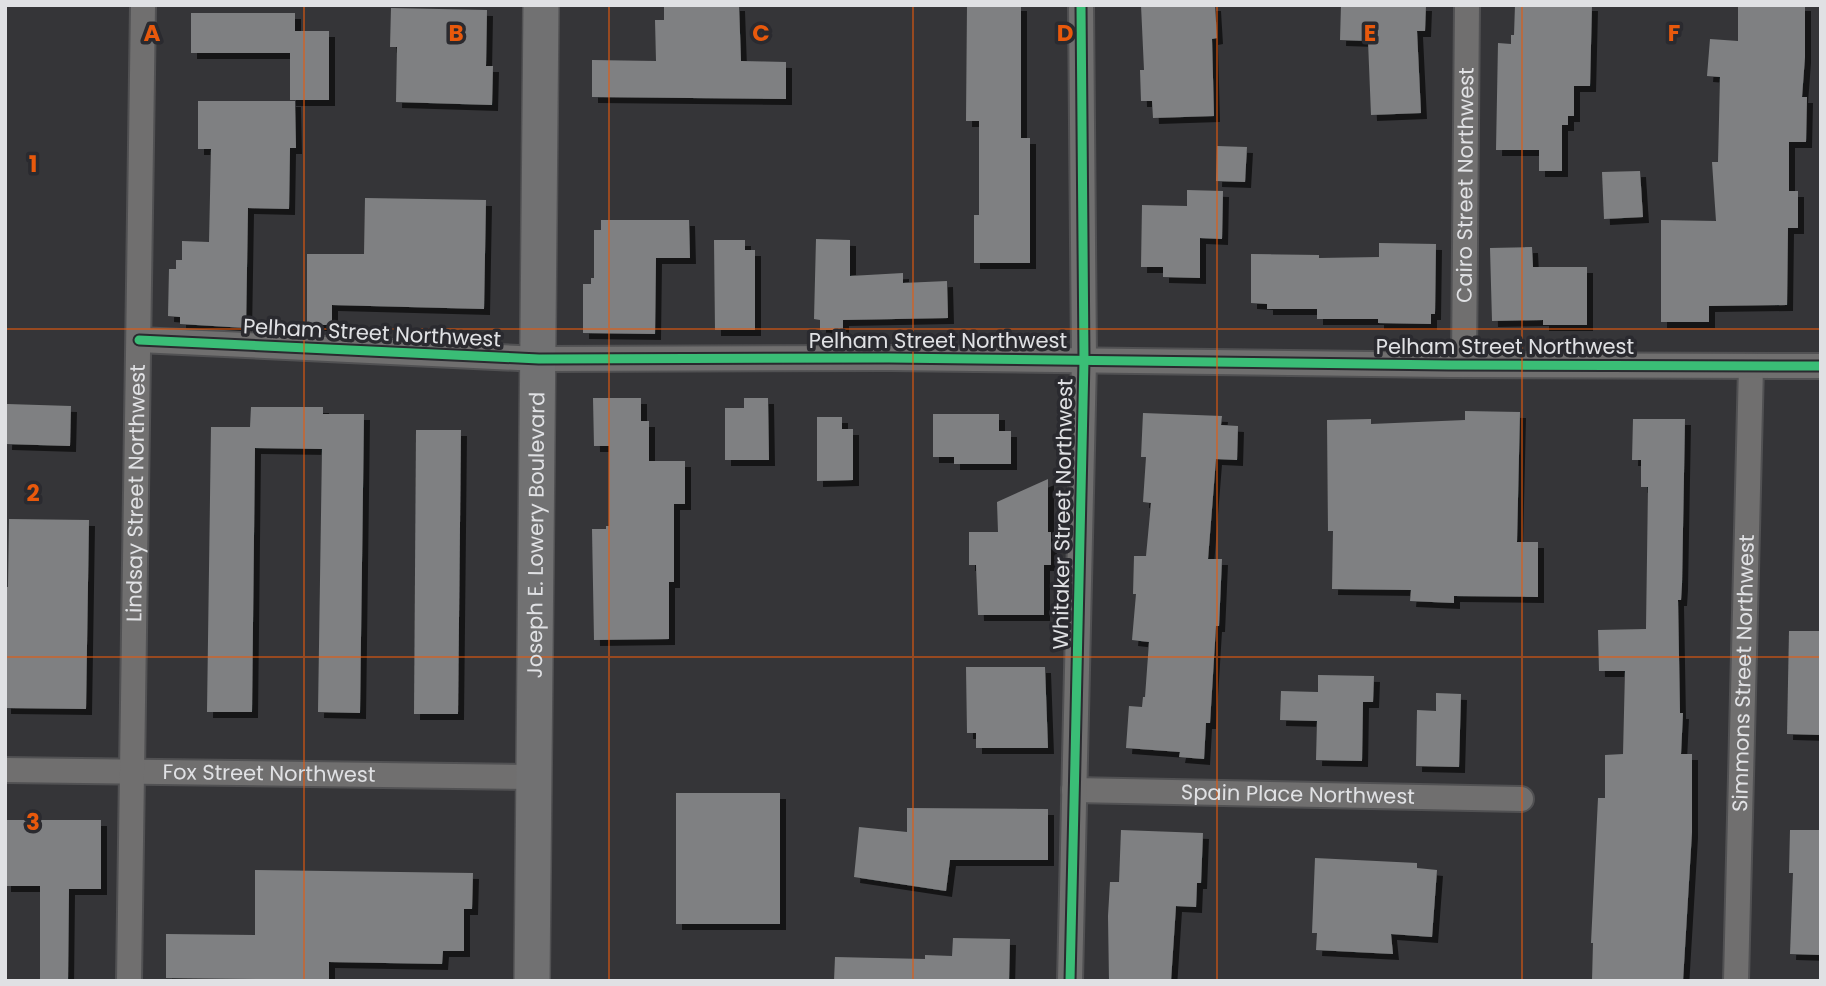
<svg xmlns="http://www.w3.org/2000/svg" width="1826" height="986" viewBox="0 0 1826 986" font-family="Poppins,sans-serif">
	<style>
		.building { fill: #7f8082; filter: url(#shadow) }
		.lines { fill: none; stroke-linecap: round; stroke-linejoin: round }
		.street-casing { stroke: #515153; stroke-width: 28 }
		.secondary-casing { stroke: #515153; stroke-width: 38 }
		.street { stroke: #706f6f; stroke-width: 24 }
		.secondary { stroke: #717172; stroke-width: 35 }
		.cycleway-casing { stroke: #2a2a2f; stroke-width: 13 }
		.cycleway { stroke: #3abd76; stroke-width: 9 }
		.grid { fill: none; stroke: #e8590c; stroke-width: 2; stroke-opacity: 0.55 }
		.labels { text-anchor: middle; stroke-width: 7; stroke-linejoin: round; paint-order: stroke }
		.street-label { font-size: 21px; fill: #e0e1e4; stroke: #2a2a2f }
		.grid-label { font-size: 23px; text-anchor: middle; font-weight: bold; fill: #e8590c; stroke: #2a2a2f; stroke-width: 7; stroke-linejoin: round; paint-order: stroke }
	</style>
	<defs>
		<filter id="shadow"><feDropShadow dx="6" dy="6" stdDeviation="0" flood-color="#0009"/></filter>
	</defs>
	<rect width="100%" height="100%" fill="#353538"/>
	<g class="building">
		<path d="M 664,5 L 739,5 L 741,61 L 786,62 L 786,99 L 592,97 L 592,60 L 656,61 L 655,20 L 664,20 Z"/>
		<path d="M 967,5 L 1021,5 L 1021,138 L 1030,138 L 1030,263 L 974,263 L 974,215 L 979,215 L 979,121 L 966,121 Z"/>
		<path d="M 1141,5 L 1215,5 L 1217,38 L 1212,39 L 1214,116 L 1153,118 L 1152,101 L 1141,101 L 1140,70 L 1144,70 Z"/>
		<path d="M 1341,5 L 1426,5 L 1425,31 L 1417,31 L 1421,113 L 1371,115 L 1368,41 L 1340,40 Z"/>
		<path d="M 1515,5 L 1592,5 L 1590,86 L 1574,86 L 1574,116 L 1568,116 L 1568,125 L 1562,125 L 1562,171 L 1539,171 L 1539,150 L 1496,150 L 1498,43 L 1511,44 L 1511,35 L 1514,35 Z"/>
		<path d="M 1738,5 L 1805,5 L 1805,57 L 1802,97 L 1807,97 L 1806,142 L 1789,142 L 1789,191 L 1798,191 L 1798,228 L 1788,228 L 1787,305 L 1709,306 L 1709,322 L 1661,322 L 1661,220 L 1716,221 L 1712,162 L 1718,162 L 1720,77 L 1707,76 L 1710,39 L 1738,41 Z"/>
		<path d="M 391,8 L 487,10 L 486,66 L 493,66 L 492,105 L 396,102 L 397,47 L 390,47 Z"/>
		<path d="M 191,13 L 295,13 L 295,31 L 329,31 L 329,100 L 290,100 L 290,53 L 191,53 Z"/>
		<path d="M 198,101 L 295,101 L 296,148 L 290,148 L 289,209 L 248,208 L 246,328 L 180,324 L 180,317 L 168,316 L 169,269 L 176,269 L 176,260 L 182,260 L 182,241 L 209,242 L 211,149 L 198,149 Z"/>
		<path d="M 1217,146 L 1247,147 L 1245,182 L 1216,181 Z"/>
		<path d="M 1640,171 L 1643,217 L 1604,219 L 1602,172 Z"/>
		<path d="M 1187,190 L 1223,191 L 1222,239 L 1200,238 L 1200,278 L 1163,277 L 1163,267 L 1141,267 L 1142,205 L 1187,206 Z"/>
		<path d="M 365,198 L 486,200 L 484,309 L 332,305 L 332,325 L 307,325 L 307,254 L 364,254 Z"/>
		<path d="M 601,220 L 689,220 L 690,258 L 656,258 L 655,334 L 583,333 L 583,284 L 591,284 L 591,278 L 594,278 L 594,230 L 601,230 Z"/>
		<path d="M 816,239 L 850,240 L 850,276 L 903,273 L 903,283 L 947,281 L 948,318 L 843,320 L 843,330 L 820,330 L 820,320 L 814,319 Z"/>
		<path d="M 714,240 L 745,240 L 745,250 L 755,250 L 755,330 L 715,330 Z"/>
		<path d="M 1379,243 L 1436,244 L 1435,314 L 1431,314 L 1431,324 L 1378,323 L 1378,319 L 1317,319 L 1317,309 L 1267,309 L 1267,304 L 1251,303 L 1251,254 L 1319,255 L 1319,258 L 1379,257 Z"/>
		<path d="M 1532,247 L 1533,267 L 1587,267 L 1587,325 L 1543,325 L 1543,320 L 1492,321 L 1490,248 Z"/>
		<path d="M 593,398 L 641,398 L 641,421 L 649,421 L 649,461 L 685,461 L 685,504 L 674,504 L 674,582 L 669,582 L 669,639 L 594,640 L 592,529 L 606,529 L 606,526 L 609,526 L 609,446 L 594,446 Z"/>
		<path d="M 744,398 L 768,398 L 769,460 L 725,460 L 725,408 L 744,408 Z"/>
		<path d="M 7,404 L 71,406 L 70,446 L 6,444 Z"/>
		<path d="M 251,407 L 323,407 L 323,414 L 364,414 L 360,713 L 318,712 L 322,449 L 255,448 L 252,712 L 207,712 L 211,427 L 250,427 Z"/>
		<path d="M 1465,411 L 1520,412 L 1517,542 L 1538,542 L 1538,597 L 1454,596 L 1454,603 L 1410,601 L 1411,590 L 1332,589 L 1333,531 L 1328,531 L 1327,420 L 1371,419 L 1371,424 L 1465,420 Z"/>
		<path d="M 1143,413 L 1222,416 L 1221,425 L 1238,426 L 1237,460 L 1216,459 L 1208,559 L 1222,559 L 1219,626 L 1216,626 L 1210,723 L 1206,723 L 1204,759 L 1179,757 L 1180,752 L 1126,748 L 1129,706 L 1142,707 L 1143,697 L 1145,697 L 1149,642 L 1132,640 L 1136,594 L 1133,594 L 1134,556 L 1146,556 L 1151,503 L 1143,502 L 1146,457 L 1141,457 Z"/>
		<path d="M 933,414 L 999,414 L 999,431 L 1011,431 L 1011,464 L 954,464 L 954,457 L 933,457 Z"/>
		<path d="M 817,417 L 842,417 L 842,429 L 853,429 L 853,480 L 817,481 Z"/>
		<path d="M 1633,419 L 1685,419 L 1682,584 L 1681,600 L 1678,600 L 1680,713 L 1683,713 L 1681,754 L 1692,754 L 1692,832 L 1683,981 L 1592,981 L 1593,943 L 1591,943 L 1598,798 L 1605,798 L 1605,755 L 1623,754 L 1625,671 L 1599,671 L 1598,630 L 1646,629 L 1648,487 L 1641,487 L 1641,460 L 1632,460 Z"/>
		<path d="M 416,430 L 461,430 L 458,714 L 414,714 Z"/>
		<path d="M 1048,479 L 1048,532 L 1051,532 L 1051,565 L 1044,565 L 1044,615 L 978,615 L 976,565 L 969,565 L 969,532 L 998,532 L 997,502 Z"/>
		<path d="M 9,519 L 89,520 L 86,709 L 5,708 L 5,587 L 8,587 Z"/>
		<path d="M 1789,631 L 1821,631 L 1821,735 L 1787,734 Z"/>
		<path d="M 966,667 L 1045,667 L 1048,748 L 976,748 L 976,733 L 967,733 Z"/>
		<path d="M 1318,675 L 1374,676 L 1373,702 L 1363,702 L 1362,761 L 1316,760 L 1317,721 L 1280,720 L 1281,691 L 1318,692 Z"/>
		<path d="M 1436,693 L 1461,694 L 1459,767 L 1416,766 L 1417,710 L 1436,711 Z"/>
		<rect x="676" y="793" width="104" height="131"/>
		<path d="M 907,808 L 1048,809 L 1048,860 L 950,860 L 946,891 L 854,877 L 859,827 L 907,832 Z"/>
		<path d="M 5,820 L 101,820 L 101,889 L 69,889 L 68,981 L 40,981 L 40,886 L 5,886 Z"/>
		<path d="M 1121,830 L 1203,833 L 1201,883 L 1197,883 L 1196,907 L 1176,906 L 1171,981 L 1109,981 L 1108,916 L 1110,882 L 1119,882 Z"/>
		<path d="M 1790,830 L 1821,830 L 1821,955 L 1790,954 L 1793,873 L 1789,873 Z"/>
		<path d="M 1315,858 L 1417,863 L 1417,868 L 1437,870 L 1432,937 L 1391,934 L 1393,954 L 1316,950 L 1317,933 L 1312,933 Z"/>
		<path d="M 255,870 L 473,873 L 472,909 L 464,909 L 464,951 L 443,951 L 442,964 L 329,962 L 329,980 L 166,978 L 166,934 L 255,935 Z"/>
		<path d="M 953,938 L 1010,939 L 1009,981 L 834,981 L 835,957 L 925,959 L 925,955 L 952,956 Z"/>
	</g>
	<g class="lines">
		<defs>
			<g id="street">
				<path d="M 139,340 L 539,359 L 889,358 L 1449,365 L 1821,366"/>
				<path id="s1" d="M 1464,365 L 1467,5"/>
				<path id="s2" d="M 5,770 L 534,777"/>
				<path id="s3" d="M 1074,790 L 1521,799"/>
				<path id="s4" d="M 129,981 L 143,5"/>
				<path d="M 1070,981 L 1084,360 L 1081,5"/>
				<path id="s5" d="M 1736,981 L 1751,366"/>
			</g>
			<g id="secondary">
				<path id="s6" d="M 532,981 L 541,5"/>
			</g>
		</defs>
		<use href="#street" class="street-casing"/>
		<use href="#secondary" class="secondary-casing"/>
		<use href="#street" class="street"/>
		<use href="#secondary" class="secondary"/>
		<defs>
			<g id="cycleway">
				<path d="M 139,340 L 539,359 L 889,358 L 1449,365 L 1821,366"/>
				<path d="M 1070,981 L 1084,360 L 1081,5"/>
			</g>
		</defs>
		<use href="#cycleway" class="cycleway-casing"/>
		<use href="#cycleway" class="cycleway"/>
	</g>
	<path class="grid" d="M 304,5 L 304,981M 609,5 L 609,981M 913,5 L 913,981M 1217,5 L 1217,981M 1522,5 L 1522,981M 5,329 L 1821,329M 5,657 L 1821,657"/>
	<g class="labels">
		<g class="street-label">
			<text dy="7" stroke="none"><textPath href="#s1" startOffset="180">Cairo Street Northwest</textPath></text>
			<text transform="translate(372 333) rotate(3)" y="7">Pelham Street Northwest</text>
			<text x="938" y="348">Pelham Street Northwest</text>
			<text x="1505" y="354">Pelham Street Northwest</text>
			<text dy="7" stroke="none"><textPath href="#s4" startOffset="488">Lindsay Street Northwest</textPath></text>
			<text transform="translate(1063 514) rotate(-89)" y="7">Whitaker Street Northwest</text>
			<text dy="7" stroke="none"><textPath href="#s6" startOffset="446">Joseph E. Lowery Boulevard</textPath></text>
			<text dy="7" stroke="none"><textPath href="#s5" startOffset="308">Simmons Street Northwest</textPath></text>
			<text dy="7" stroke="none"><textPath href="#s2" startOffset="264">Fox Street Northwest</textPath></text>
			<text dy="7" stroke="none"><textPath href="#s3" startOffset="224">Spain Place Northwest</textPath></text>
		</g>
	</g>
	<g class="grid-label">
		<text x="152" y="41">A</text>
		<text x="456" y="41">B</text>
		<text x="761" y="41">C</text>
		<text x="1065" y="41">D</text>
		<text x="1370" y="41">E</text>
		<text x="1674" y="41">F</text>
		<text x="33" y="172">1</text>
		<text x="33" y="501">2</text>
		<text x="33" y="830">3</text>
	</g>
	<rect width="1826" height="986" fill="none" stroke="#e0e1e4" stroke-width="14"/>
</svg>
